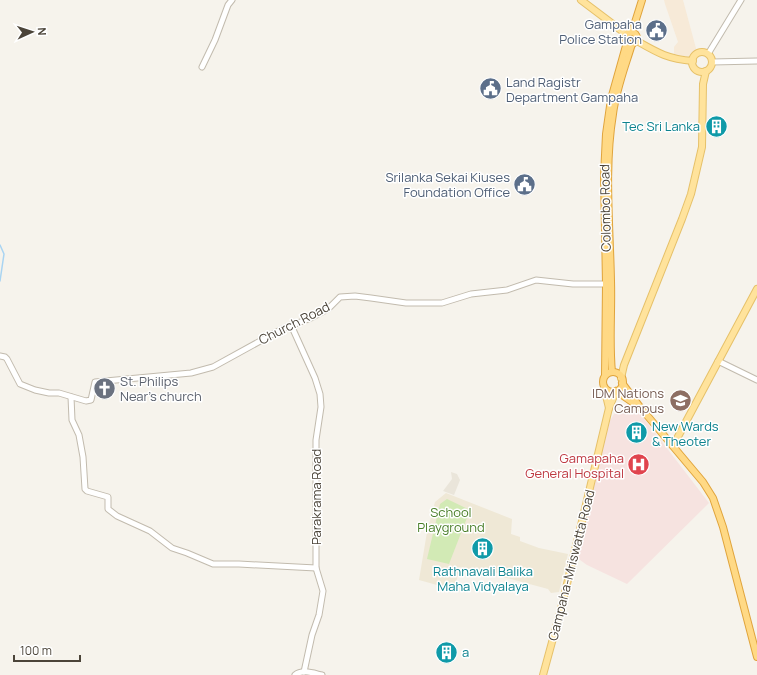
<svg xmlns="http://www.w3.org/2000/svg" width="757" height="675" viewBox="0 0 757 675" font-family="Manrope,sans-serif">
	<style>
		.residential { fill: #eae5da }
		.commercial { fill: #f7ead8 }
		.education { fill: #efe8d6 }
		.medical { fill: #f6e3e0 }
		.green { fill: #d2eab5 }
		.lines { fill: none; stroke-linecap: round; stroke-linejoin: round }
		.stream { stroke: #a9d4f2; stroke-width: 1.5 }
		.tertiary-casing { stroke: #c2bbae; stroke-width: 7 }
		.primary-casing { stroke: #e6c16a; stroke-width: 8 }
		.trunk-casing { stroke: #e0a43c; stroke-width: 8 }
		.tertiary { stroke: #fff; stroke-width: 5 }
		.primary { stroke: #ffe39c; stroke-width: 6 }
		.trunk { stroke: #ffd985; stroke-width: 6 }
		.labels { text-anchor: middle; stroke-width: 3; stroke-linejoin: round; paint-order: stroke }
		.service-label { font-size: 13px; fill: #4e5e75; stroke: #fff; text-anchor: end }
		.culture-label { font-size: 13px; fill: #0d838f; stroke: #fff; text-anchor: start }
		.street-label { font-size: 13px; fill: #4b4439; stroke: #fff }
		.worship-label { font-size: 13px; fill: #5b616d; stroke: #fff; text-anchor: start }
		.education-label { font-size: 13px; fill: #785e54; stroke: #fff; text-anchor: end }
		.health-label { font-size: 13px; fill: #be3a42; stroke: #fff; text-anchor: end }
		.park-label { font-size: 13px; fill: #4a7f2a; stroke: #fff }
	</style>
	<rect width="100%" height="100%" fill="#f6f3ec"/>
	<path class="residential" d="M 451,472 L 457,474 L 460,480 L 454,495 L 443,491 L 452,479 Z"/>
	<path class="commercial" d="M 664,0 L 683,0 L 697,52 L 689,57 L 674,54 L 674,47 L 678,42 L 665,4 Z"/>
	<path class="education" d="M 446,493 L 512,519 L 511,534 L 520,537 L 520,541 L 539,548 L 568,554 L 559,592 L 551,593 L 548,589 L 503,577 L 501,574 L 493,572 L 490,575 L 459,567 L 455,590 L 419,580 L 427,532 L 435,502 Z"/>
	<path class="medical" d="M 628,403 L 636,408 L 709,503 L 627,584 L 587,565 L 576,557 L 607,426 L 614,414 Z"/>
	<path class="green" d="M 447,499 L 470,510 L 449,564 L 427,559 L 440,504 Z"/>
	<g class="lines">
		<path class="stream" d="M 0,245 L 4,254 L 0,281"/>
		<defs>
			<g id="tertiary">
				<path d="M 708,54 L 741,0"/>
				<path d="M 712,62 L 757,61"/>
				<path d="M 202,67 L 215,40 L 228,5 L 232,0"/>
				<path d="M 291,325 L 315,378 L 320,394 L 321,407 L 316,440 L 316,568 L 323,591 L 319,615 L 312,635 L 304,672"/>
				<path d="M 0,356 L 5,357 L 7,359 L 20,384 L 35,390 L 49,393 L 59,393 L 86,401 L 91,400 L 95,382 L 191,373 L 213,367 L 282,329 L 311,318 L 328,309 L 340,297 L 355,296 L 371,298 L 406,303 L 442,303 L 471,294 L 507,290 L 536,280 L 573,284 L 606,284"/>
				<path d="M 718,361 L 757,380"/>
				<path d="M 71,397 L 72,420 L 79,435 L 83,457 L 85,489 L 87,491 L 108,497 L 108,509 L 117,516 L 150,531 L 172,548 L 187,553 L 213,564 L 239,564 L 316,568"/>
				<path d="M 295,675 C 302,669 313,673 322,675"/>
			</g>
			<g id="primary">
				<path d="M 581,0 L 626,34"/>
				<path d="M 637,41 C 658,53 668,59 693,61"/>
				<circle cx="702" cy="62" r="10"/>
				<path d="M 621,378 L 624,365 L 682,219 L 691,194 L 702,147 L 703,84 L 706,71"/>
				<path d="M 604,387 L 609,408"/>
				<path d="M 673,446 L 757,289"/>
				<path d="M 543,675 L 561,609 L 609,408 L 616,391"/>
			</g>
			<g id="trunk">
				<circle cx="631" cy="38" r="6"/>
				<path d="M 632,32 L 642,0"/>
				<path d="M 612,372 C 609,341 612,311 611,281 C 610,226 604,168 613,114 C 616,90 625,67 632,44"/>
				<circle cx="613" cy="382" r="10"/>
				<path d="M 605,375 L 606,284 L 604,176 L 606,134 L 611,99 L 627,42"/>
				<path d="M 622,383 L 640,407 L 703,482 L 713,498 L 723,527 L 757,657"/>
				<path d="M 616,391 L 635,404"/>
			</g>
		</defs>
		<use href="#tertiary" class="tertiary-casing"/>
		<use href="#primary" class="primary-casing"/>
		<use href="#trunk" class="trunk-casing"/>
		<use href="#tertiary" class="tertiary"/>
		<use href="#primary" class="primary"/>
		<use href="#trunk" class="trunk"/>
	</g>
	<defs>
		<symbol id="civic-disc" viewBox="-11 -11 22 22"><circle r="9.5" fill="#5c6f8a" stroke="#fff"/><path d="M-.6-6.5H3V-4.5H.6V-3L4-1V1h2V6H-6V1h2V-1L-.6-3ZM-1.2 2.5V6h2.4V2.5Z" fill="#fff"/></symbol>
		<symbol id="building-disc" viewBox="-11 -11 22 22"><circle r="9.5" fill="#0f9aa8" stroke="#fff"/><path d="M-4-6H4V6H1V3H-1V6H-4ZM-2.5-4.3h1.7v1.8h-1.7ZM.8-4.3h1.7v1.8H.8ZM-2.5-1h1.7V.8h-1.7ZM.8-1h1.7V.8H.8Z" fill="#fff"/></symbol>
		<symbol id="church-disc" viewBox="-11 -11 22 22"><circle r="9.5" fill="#6b7280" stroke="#fff"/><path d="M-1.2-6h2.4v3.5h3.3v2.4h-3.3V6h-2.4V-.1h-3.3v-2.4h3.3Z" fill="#fff"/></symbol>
		<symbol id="university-disc" viewBox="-11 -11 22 22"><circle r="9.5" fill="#8d6e63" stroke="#fff"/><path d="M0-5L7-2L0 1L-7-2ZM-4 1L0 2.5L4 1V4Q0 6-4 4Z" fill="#fff"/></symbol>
		<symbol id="hospital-disc" viewBox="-11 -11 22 22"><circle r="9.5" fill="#e0444e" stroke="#fff"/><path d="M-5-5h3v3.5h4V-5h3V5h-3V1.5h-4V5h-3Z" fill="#fff"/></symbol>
	</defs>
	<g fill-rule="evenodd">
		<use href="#civic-disc" x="644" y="18" width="25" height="25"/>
		<use href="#civic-disc" x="478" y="76" width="25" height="25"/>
		<use href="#building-disc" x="704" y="114" width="25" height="25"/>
		<use href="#civic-disc" x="512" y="172" width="25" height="25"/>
		<use href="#church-disc" x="92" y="376" width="25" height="25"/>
		<use href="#university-disc" x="668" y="388" width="25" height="25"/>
		<use href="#building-disc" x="624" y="420" width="25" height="25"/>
		<use href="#hospital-disc" x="626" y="452" width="25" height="25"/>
		<use href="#building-disc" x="470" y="536" width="25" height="25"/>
		<use href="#building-disc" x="434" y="640" width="25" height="25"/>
	</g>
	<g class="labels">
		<g class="service-label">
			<text x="642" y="29">Gampaha<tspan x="642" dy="15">Police Station</tspan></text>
			<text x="506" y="87" text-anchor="start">Land Ragistr<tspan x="506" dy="15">Department Gampaha</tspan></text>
			<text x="510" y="182">Srilanka Sekai Kiuses<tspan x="510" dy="15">Foundation Office</tspan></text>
		</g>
		<g class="culture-label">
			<text x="700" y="131" text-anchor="end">Tec Sri Lanka</text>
			<text x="652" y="431">New Wards<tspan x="652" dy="15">&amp; Theoter</tspan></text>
			<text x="483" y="576" text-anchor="middle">Rathnavali Balika<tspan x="483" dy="15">Maha Vidyalaya</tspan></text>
			<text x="462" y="657">a</text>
		</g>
		<g class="street-label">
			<text transform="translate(605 208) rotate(-91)" y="5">Colombo Road</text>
			<text transform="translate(294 323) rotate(-27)" y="5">Church Road</text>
			<text transform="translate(316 497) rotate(-90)" y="5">Parakrama Road</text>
			<text transform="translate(571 565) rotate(-76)" y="5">Gampaha-Mriswatta Road</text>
		</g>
		<g class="worship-label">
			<text x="120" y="386">St. Philips<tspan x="120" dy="15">Near's church</tspan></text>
		</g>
		<g class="education-label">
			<text x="664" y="398">IDM Nations<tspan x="664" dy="15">Campus</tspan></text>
		</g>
		<g class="health-label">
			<text x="624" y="463">Gamapaha<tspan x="624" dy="15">General Hospital</tspan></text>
		</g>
		<g class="park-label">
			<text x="451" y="517">School<tspan x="451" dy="15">Playground</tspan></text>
		</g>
	</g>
	<g transform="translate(32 32) rotate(87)" stroke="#ffffff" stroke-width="3" paint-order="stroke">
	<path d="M0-3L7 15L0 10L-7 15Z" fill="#4b4439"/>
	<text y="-6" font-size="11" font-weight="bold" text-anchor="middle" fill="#4b4439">N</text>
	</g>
	<path d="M14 655v6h66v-6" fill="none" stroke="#4b4439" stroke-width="2"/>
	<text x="20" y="655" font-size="12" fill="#4b4439" stroke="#ffffff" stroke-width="3" paint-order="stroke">100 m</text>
</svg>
